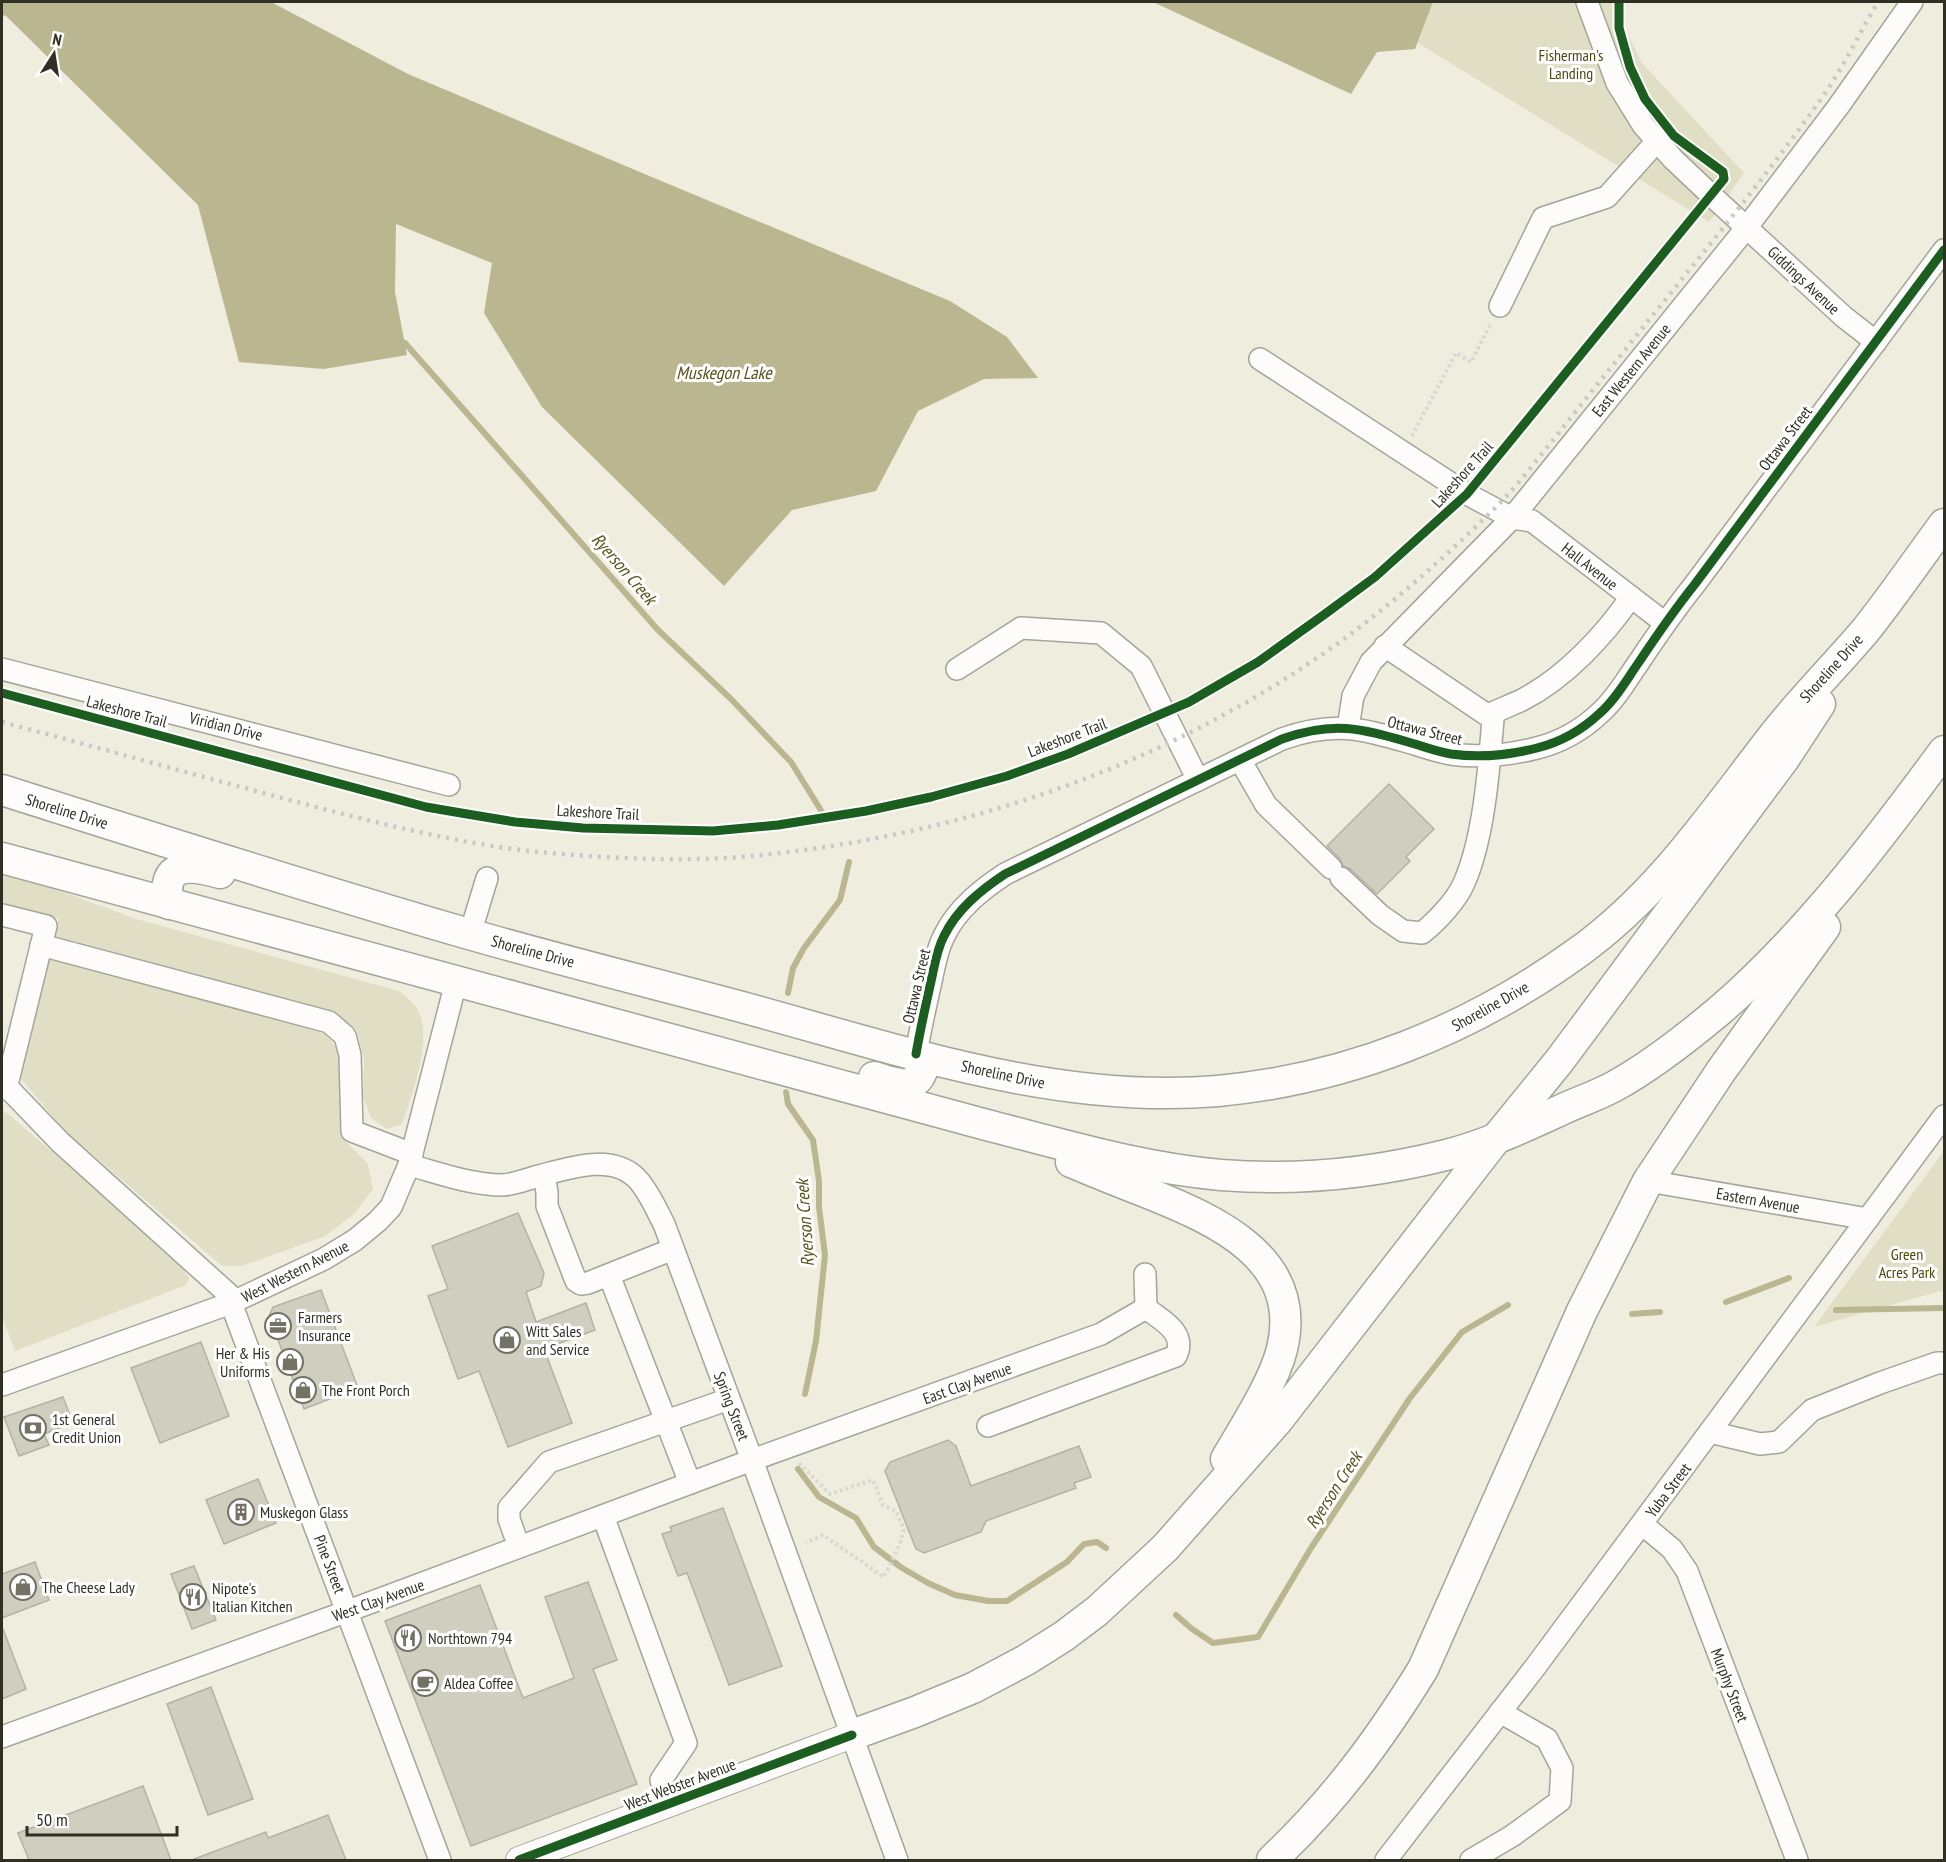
<svg xmlns="http://www.w3.org/2000/svg" width="1946" height="1862" viewBox="0 0 1946 1862" font-family="'PT Sans Narrow',sans-serif">
	<style>
		.green { fill: #e0dec4 }
		.water { fill: #bab690 }
		.lines { fill: none; stroke-linecap: round; stroke-linejoin: round }
		.stream { stroke: #bab690; stroke-width: 6 }
		.building { fill: #d0cebe; stroke: #b3b2a6; stroke-width: 1.5 }
		.minor-casing { stroke: #a5a499; stroke-width: 24 }
		.major-casing { stroke: #a5a499; stroke-width: 28 }
		.highway-casing { stroke: #a5a499; stroke-width: 33 }
		.path { stroke: #d9d9d4; stroke-width: 4; stroke-dasharray: 3 3; stroke-linecap: butt }
		.minor { stroke: #fdfcfa; stroke-width: 21 }
		.major { stroke: #fdfcfa; stroke-width: 26 }
		.highway { stroke: #fdfcfa; stroke-width: 30 }
		.rail { stroke: #c9c8c4; stroke-width: 4.5; stroke-dasharray: 3 6; stroke-linecap: butt }
		.cycleway-casing { stroke: #fff; stroke-width: 13 }
		.cycleway { stroke: #1b5e20; stroke-width: 9 }
		.labels { text-anchor: middle; stroke-width: 6; stroke-linejoin: round; paint-order: stroke }
		.park-label { font-size: 16px; fill: #4d460b; stroke: #fff }
		.street-label { font-size: 16px; fill: #302f24; stroke: #fff }
		.poi-label { font-size: 16px; fill: #302f24; stroke: #fff; text-anchor: start }
		.water-label { font-size: 18px; font-style: italic; fill: #5a531b; stroke: #fff }
	</style>
	<rect width="100%" height="100%" fill="#efedde"/>
	<g class="green">
		<path d="M 1433,2 L 1612,2 L 1642,63 L 1744,173 L 1709,222 L 1418,43 Z"/>
		<path d="M 2,870 L 18,875 L 136,919 L 399,991 C 405,996 412,1001 416,1007 C 435,1035 412,1095 402,1124 L 387,1129 L 371,1118 L 363,1097 L 364,1059 L 356,1029 L 334,1013 L 54,940 L 59,919 L 2,903 Z"/>
		<path d="M 49,957 L 325,1034 L 341,1053 L 342,1115 L 345,1141 L 368,1164 L 373,1189 L 354,1214 L 325,1236 L 242,1266 L 222,1266 L 64,1130 L 18,1075 Z"/>
		<path d="M 2,1111 L 7,1113 L 175,1258 L 189,1278 L 186,1285 L 15,1351 L 2,1316 Z"/>
		<path d="M 1944,1151 L 1944,1290 L 1814,1327 Z"/>
	</g>
	<g class="water">
		<path d="M 2,2 L 271,2 L 408,74 L 647,175 L 950,301 L 1007,337 L 1038,378 L 984,379 L 918,411 L 876,491 L 792,510 L 724,586 L 542,407 L 484,313 L 492,263 L 396,224 L 395,292 L 407,355 L 324,369 L 239,362 L 198,205 L 5,15 L 2,17 Z"/>
		<path d="M 1153,2 L 1433,2 L 1415,49 L 1377,52 L 1351,94 Z"/>
	</g>
	<g class="lines">
		<g class="stream">
			<path d="M 405,343 L 658,630 L 731,699 L 791,762 L 822,812"/>
			<path d="M 788,993 L 793,968 L 804,948 L 840,900 L 849,862"/>
			<path d="M 786,1092 L 788,1104 L 813,1140 L 819,1181 L 819,1207 L 825,1255 L 816,1341 L 805,1394"/>
			<path d="M 1726,1302 L 1789,1278"/>
			<path d="M 1836,1310 L 1944,1308"/>
			<path d="M 1632,1314 L 1660,1312"/>
			<path d="M 798,1469 L 819,1497 L 856,1518 L 874,1547 L 902,1568 L 928,1583 L 955,1595 L 988,1601 L 1007,1601 L 1067,1562 L 1084,1544 L 1097,1542 L 1106,1548"/>
			<path d="M 1176,1615 L 1192,1629 L 1213,1643 L 1258,1637 L 1311,1548 L 1410,1398 L 1462,1332 L 1508,1305"/>
		</g>
	</g>
	<g class="building">
		<path d="M 1389,784 L 1434,829 L 1406,857 L 1410,861 L 1377,894 L 1350,869 L 1343,866 L 1340,859 L 1327,846 Z"/>
		<path d="M 518,1213 L 544,1273 L 541,1286 L 526,1292 L 536,1322 L 586,1303 L 595,1330 L 544,1349 L 572,1423 L 508,1447 L 479,1371 L 458,1379 L 428,1296 L 448,1289 L 432,1246 Z"/>
		<path d="M 321,1290 L 358,1388 L 304,1409 L 269,1316 L 273,1307 Z"/>
		<path d="M 201,1342 L 229,1416 L 160,1443 L 131,1368 Z"/>
		<path d="M 63,1397 L 73,1423 L 44,1434 L 49,1445 L 19,1456 L 4,1417 Z"/>
		<path d="M 948,1440 L 956,1446 L 971,1486 L 1079,1446 L 1091,1477 L 1074,1483 L 1076,1488 L 986,1521 L 981,1532 L 924,1553 L 916,1549 L 885,1471 L 890,1462 Z"/>
		<path d="M 258,1479 L 276,1523 L 224,1544 L 206,1500 Z"/>
		<path d="M 723,1508 L 782,1666 L 729,1685 L 687,1573 L 678,1576 L 662,1534 L 672,1531 L 670,1527 Z"/>
		<path d="M 35,1562 L 49,1600 L 2,1618 L 2,1574 Z"/>
		<path d="M 194,1566 L 216,1620 L 192,1629 L 171,1574 Z"/>
		<path d="M 588,1582 L 617,1660 L 593,1669 L 637,1784 L 471,1846 L 385,1621 L 480,1585 L 523,1698 L 574,1678 L 545,1597 Z"/>
		<path d="M 2,1629 L 3,1629 L 26,1689 L 2,1699 Z"/>
		<path d="M 211,1687 L 253,1799 L 208,1815 L 167,1704 Z"/>
		<path d="M 143,1786 L 171,1860 L 29,1860 L 18,1833 Z"/>
		<path d="M 328,1815 L 346,1860 L 195,1860 L 194,1859 L 266,1832 L 268,1838 Z"/>
	</g>
	<g class="lines">
		<defs>
			<g id="minor">
				<path d="M 1587,2 L 1617,83 L 1643,125 L 1673,159 L 1711,195 L 1844,317 L 1876,342"/>
				<path d="M 1500,306 L 1543,218 L 1607,197 L 1657,141"/>
				<path d="M 1260,359 L 1467,494 L 1512,518 L 1532,521 L 1665,623"/>
				<path d="M 2,669 L 449,785"/>
				<path d="M 957,669 L 1021,628 L 1101,633 L 1141,666 L 1198,780"/>
				<path d="M 1488,715 C 1499,710 1511,705 1522,700 C 1565,678 1604,636 1631,597"/>
				<path d="M 1348,728 L 1353,696 L 1371,662 L 1512,518 L 1747,227 L 1838,107 L 1912,2"/>
				<path d="M 1240,760 L 1266,805 L 1331,868"/>
				<path d="M 1341,878 L 1380,915 L 1403,931 L 1422,933 C 1436,922 1457,900 1464,883 C 1484,838 1489,768 1493,719 L 1385,646"/>
				<path d="M 2,915 L 46,926 L 6,1089"/>
				<path d="M 470,934 L 487,878"/>
				<path d="M 41,945 L 329,1022 L 345,1036 L 350,1055 L 352,1131 L 412,1154"/>
				<path d="M 916,1054 C 920,1031 925,1008 930,986 C 934,969 936,951 944,936 C 957,909 981,890 1005,874 L 1282,739 C 1336,720 1362,729 1415,744 C 1427,748 1439,752 1451,754 C 1479,758 1509,755 1537,748 C 1561,742 1582,730 1600,713 C 1616,699 1627,679 1639,662 C 1657,635 1675,609 1695,584 C 1778,472 1861,361 1944,250"/>
				<path d="M 2,1088 L 10,1090 L 60,1142 L 235,1300"/>
				<path d="M 409,1165 C 439,1173 471,1185 503,1185 C 515,1184 527,1179 539,1176 C 569,1168 614,1152 639,1181 C 650,1194 656,1209 664,1224 L 752,1460 L 897,1860"/>
				<path d="M 544,1175 L 547,1192 L 547,1206 L 576,1281 L 581,1284 L 588,1283 L 673,1249"/>
				<path d="M 1648,1181 L 1868,1219"/>
				<path d="M 609,1275 L 690,1483"/>
				<path d="M 231,1303 L 440,1860"/>
				<path d="M 2,1385 L 231,1303 L 324,1259 L 355,1240 L 378,1221 L 391,1207 L 409,1165 L 456,982"/>
				<path d="M 988,1426 L 1176,1356 C 1187,1332 1162,1321 1146,1308"/>
				<path d="M 1710,1432 L 1760,1444 L 1779,1442 L 1812,1410 L 1880,1383 L 1937,1363 L 1944,1363"/>
				<path d="M 603,1516 L 686,1743 L 661,1780 L 668,1805"/>
				<path d="M 1642,1524 L 1672,1549 L 1687,1571 L 1797,1860"/>
				<path d="M 519,1547 L 509,1519 L 509,1508 L 549,1462 L 729,1399"/>
				<path d="M 2,1737 L 348,1611 L 752,1460 L 1101,1334 L 1146,1308 L 1145,1274"/>
				<path d="M 1386,1860 L 1536,1666 L 1944,1116"/>
				<path d="M 1471,1860 L 1512,1836 L 1560,1801 L 1562,1768 L 1547,1739 L 1500,1712"/>
			</g>
			<path id="major" d="M 519,1860 L 852,1735"/>
			<g id="highway">
				<path d="M 2,790 C 157,839 313,889 469,934 C 559,960 649,982 738,1006 C 894,1048 1054,1105 1218,1091 C 1348,1079 1470,1030 1577,953 C 1660,894 1715,810 1777,731 C 1805,696 1836,665 1865,631 C 1893,596 1918,559 1944,524"/>
				<path d="M 2,858 L 983,1124 C 1061,1144 1140,1168 1221,1175 C 1295,1181 1374,1173 1446,1155 C 1486,1145 1524,1127 1561,1110 C 1578,1102 1596,1096 1613,1087 C 1648,1068 1688,1037 1719,1011 C 1805,937 1877,842 1944,751"/>
				<path d="M 169,904 C 160,862 189,864 220,873"/>
				<path d="M 874,1077 C 891,1082 914,1093 922,1071 L 916,1054"/>
				<path d="M 1071,1162 C 1097,1173 1122,1183 1148,1193 C 1215,1220 1304,1258 1282,1349 C 1274,1382 1244,1428 1226,1459"/>
				<path d="M 852,1735 L 915,1712 L 973,1688 L 1026,1660 L 1064,1636 L 1097,1611 L 1165,1548 L 1278,1420 L 1495,1140 L 1560,1060 L 1784,759 L 1820,704"/>
				<path d="M 1272,1860 C 1334,1801 1378,1742 1423,1669 L 1582,1311 L 1648,1181 L 1721,1071 L 1825,927"/>
			</g>
		</defs>
		<use href="#minor" class="minor-casing"/>
		<use href="#major" class="major-casing"/>
		<use href="#highway" class="highway-casing"/>
		<g class="path">
			<path d="M 1412,436 L 1456,353 L 1471,362 L 1491,323"/>
			<path d="M 799,1463 L 830,1494 L 873,1480 L 883,1505 L 896,1511 L 904,1529 L 900,1544 L 884,1577 L 823,1535 L 806,1543"/>
		</g>
		<use href="#minor" class="minor"/>
		<use href="#major" class="major"/>
		<use href="#highway" class="highway"/>
		<path class="rail" d="M 2,722 C 111,751 219,782 328,810 C 401,829 473,846 549,853 C 612,858 677,862 740,857 C 953,839 1162,769 1337,644 C 1391,605 1443,559 1491,512 C 1515,489 1536,461 1557,435 C 1587,397 1618,359 1648,321 C 1707,248 1767,175 1821,99 C 1843,68 1859,34 1878,2"/>
		<defs>
			<g id="cycleway">
				<path d="M 2,693 L 426,807 L 467,814 L 515,822 L 583,828 L 713,831 L 778,825 L 866,811 L 931,797 L 1007,776 L 1068,754 L 1189,702 L 1258,662 L 1325,614 L 1375,577 L 1467,494 L 1724,179 L 1723,172 L 1674,136 L 1645,99 L 1630,67 L 1619,28 L 1619,2"/>
				<path d="M 916,1054 C 920,1031 925,1008 930,986 C 934,969 936,951 944,936 C 957,909 981,890 1005,874 L 1282,739 C 1336,720 1362,729 1415,744 C 1427,748 1439,752 1451,754 C 1479,758 1509,755 1537,748 C 1561,742 1582,730 1600,713 C 1616,699 1627,679 1639,662 C 1657,635 1675,609 1695,584 C 1778,472 1861,361 1944,250"/>
				<path d="M 519,1860 L 852,1735"/>
			</g>
		</defs>
		<use href="#cycleway" class="cycleway-casing"/>
		<use href="#cycleway" class="cycleway"/>
	</g>
	<defs>
		<symbol id="office-ring" viewBox="-11 -11 22 22"><circle r="9.5" fill="#fff" stroke="#737265" stroke-width="1.5"/><path d="M-6-3h4V-5.5h4V-3h4V5H-6ZM-1-4.5V-3h2v-1.5ZM-6 0V1H6V0Z" fill="#737265"/></symbol>
		<symbol id="shop-ring" viewBox="-11 -11 22 22"><circle r="9.5" fill="#fff" stroke="#737265" stroke-width="1.5"/><path d="M-5-2.5h2.3a2.7 3.5 0 0 1 5.4 0H5L5.5 6h-11ZM-1.5-2.5h3a1.5 2.3 0 0 0-3 0Z" fill="#737265"/></symbol>
		<symbol id="bank-ring" viewBox="-11 -11 22 22"><circle r="9.5" fill="#fff" stroke="#737265" stroke-width="1.5"/><path d="M-6-4H6V4H-6ZM0-2.3a2.3 2.3 0 1 0 0 4.6a2.3 2.3 0 1 0 0-4.6Z" fill="#737265"/></symbol>
		<symbol id="building-ring" viewBox="-11 -11 22 22"><circle r="9.5" fill="#fff" stroke="#737265" stroke-width="1.5"/><path d="M-4-6H4V6H1V3H-1V6H-4ZM-2.5-4.3h1.7v1.8h-1.7ZM.8-4.3h1.7v1.8H.8ZM-2.5-1h1.7V.8h-1.7ZM.8-1h1.7V.8H.8Z" fill="#737265"/></symbol>
		<symbol id="restaurant-ring" viewBox="-11 -11 22 22"><circle r="9.5" fill="#fff" stroke="#737265" stroke-width="1.5"/><path d="M-5-6h1v4h1v-4h1v4h1v-4h1v5L-1.5 .5V6h-2V.5L-5-1ZM5-6V6H3V1.5H1.5Q1.5-4 5-6Z" fill="#737265"/></symbol>
		<symbol id="cafe-ring" viewBox="-11 -11 22 22"><circle r="9.5" fill="#fff" stroke="#737265" stroke-width="1.5"/><path d="M-5.5-4.5H6V0H3Q3 3.5 0 3.5H-2.5Q-5.5 3.5-5.5 0ZM3-3.2v2h1.7v-2ZM-6 4.5H4V6H-6Z" fill="#737265"/></symbol>
	</defs>
	<g fill-rule="evenodd">
		<use href="#office-ring" x="263" y="1311" width="30" height="30"/>
		<use href="#shop-ring" x="492" y="1325" width="30" height="30"/>
		<use href="#shop-ring" x="275" y="1347" width="30" height="30"/>
		<use href="#shop-ring" x="288" y="1375" width="30" height="30"/>
		<use href="#bank-ring" x="18" y="1413" width="30" height="30"/>
		<use href="#building-ring" x="226" y="1497" width="30" height="30"/>
		<use href="#shop-ring" x="8" y="1572" width="30" height="30"/>
		<use href="#restaurant-ring" x="178" y="1582" width="30" height="30"/>
		<use href="#restaurant-ring" x="393" y="1623" width="30" height="30"/>
		<use href="#cafe-ring" x="410" y="1668" width="30" height="30"/>
	</g>
	<g class="labels">
		<g class="park-label">
			<text x="1571" y="61">Fisherman's<tspan x="1571" dy="18">Landing</tspan></text>
			<text x="1907" y="1260">Green<tspan x="1907" dy="18">Acres Park</tspan></text>
		</g>
		<g class="street-label">
			<text transform="translate(1804 280) rotate(43)" y="6">Giddings Avenue</text>
			<text transform="translate(1631 370) rotate(-51)" y="6">East Western Avenue</text>
			<text transform="translate(1785 438) rotate(-53)" y="6">Ottawa Street</text>
			<text transform="translate(1462 474) rotate(-48)" y="6">Lakeshore Trail</text>
			<text transform="translate(1590 566) rotate(38)" y="6">Hall Avenue</text>
			<text transform="translate(1831 668) rotate(-48)" y="6">Shoreline Drive</text>
			<text transform="translate(127 711) rotate(15)" y="6">Lakeshore Trail</text>
			<text transform="translate(226 726) rotate(14)" y="6">Viridian Drive</text>
			<text transform="translate(1425 730) rotate(14)" y="6">Ottawa Street</text>
			<text transform="translate(1067 737) rotate(-21)" y="6">Lakeshore Trail</text>
			<text transform="translate(67 811) rotate(17)" y="6">Shoreline Drive</text>
			<text transform="translate(598 812) rotate(3)" y="6">Lakeshore Trail</text>
			<text transform="translate(533 951) rotate(15)" y="6">Shoreline Drive</text>
			<text transform="translate(916 986) rotate(-77)" y="6">Ottawa Street</text>
			<text transform="translate(1490 1006) rotate(-29)" y="6">Shoreline Drive</text>
			<text transform="translate(1003 1074) rotate(12)" y="6">Shoreline Drive</text>
			<text transform="translate(1758 1200) rotate(10)" y="6">Eastern Avenue</text>
			<text transform="translate(295 1271) rotate(-27)" y="6">West Western Avenue</text>
			<text transform="translate(967 1383) rotate(-20)" y="6">East Clay Avenue</text>
			<text transform="translate(732 1406) rotate(69)" y="6">Spring Street</text>
			<text transform="translate(1668 1490) rotate(-53)" y="6">Yuba Street</text>
			<text transform="translate(330 1564) rotate(69)" y="6">Pine Street</text>
			<text transform="translate(378 1600) rotate(-20)" y="6">West Clay Avenue</text>
			<text transform="translate(1730 1685) rotate(69)" y="6">Murphy Street</text>
			<text transform="translate(680 1784) rotate(-21)" y="6">West Webster Avenue</text>
		</g>
		<g class="poi-label">
			<text x="298" y="1323">Farmers<tspan x="298" dy="18">Insurance</tspan></text>
			<text x="526" y="1337">Witt Sales<tspan x="526" dy="18">and Service</tspan></text>
			<text x="270" y="1359" text-anchor="end">Her &amp; His<tspan x="270" dy="18">Uniforms</tspan></text>
			<text x="322" y="1396">The Front Porch</text>
			<text x="52" y="1425">1st General<tspan x="52" dy="18">Credit Union</tspan></text>
			<text x="260" y="1518">Muskegon Glass</text>
			<text x="42" y="1593">The Cheese Lady</text>
			<text x="212" y="1594">Nipote's<tspan x="212" dy="18">Italian Kitchen</tspan></text>
			<text x="428" y="1644">Northtown 794</text>
			<text x="444" y="1689">Aldea Coffee</text>
		</g>
		<g class="water-label">
			<text x="724" y="379">Muskegon Lake</text>
			<text transform="translate(624 569) rotate(49)" y="6">Ryerson Creek</text>
			<text transform="translate(805 1223) rotate(-94)" y="6">Ryerson Creek</text>
			<text transform="translate(1334 1490) rotate(-57)" y="6">Ryerson Creek</text>
		</g>
	</g>
	<rect width="1946" height="1862" fill="none" stroke="#302f24" stroke-width="6"/>
	<g transform="translate(54 54) rotate(12)" stroke="#ffffff" stroke-width="4.5" paint-order="stroke">
	<path d="M0-4.5L10 22L0 15L-10 22Z" fill="#302f24"/>
	<text y="-9" font-size="16" font-weight="bold" text-anchor="middle" fill="#302f24">N</text>
	</g>
	<path d="M27 1826v9h150v-9" fill="none" stroke="#302f24" stroke-width="3"/>
	<text x="36" y="1826" font-size="18" fill="#302f24" stroke="#ffffff" stroke-width="4.5" paint-order="stroke">50 m</text>
</svg>
